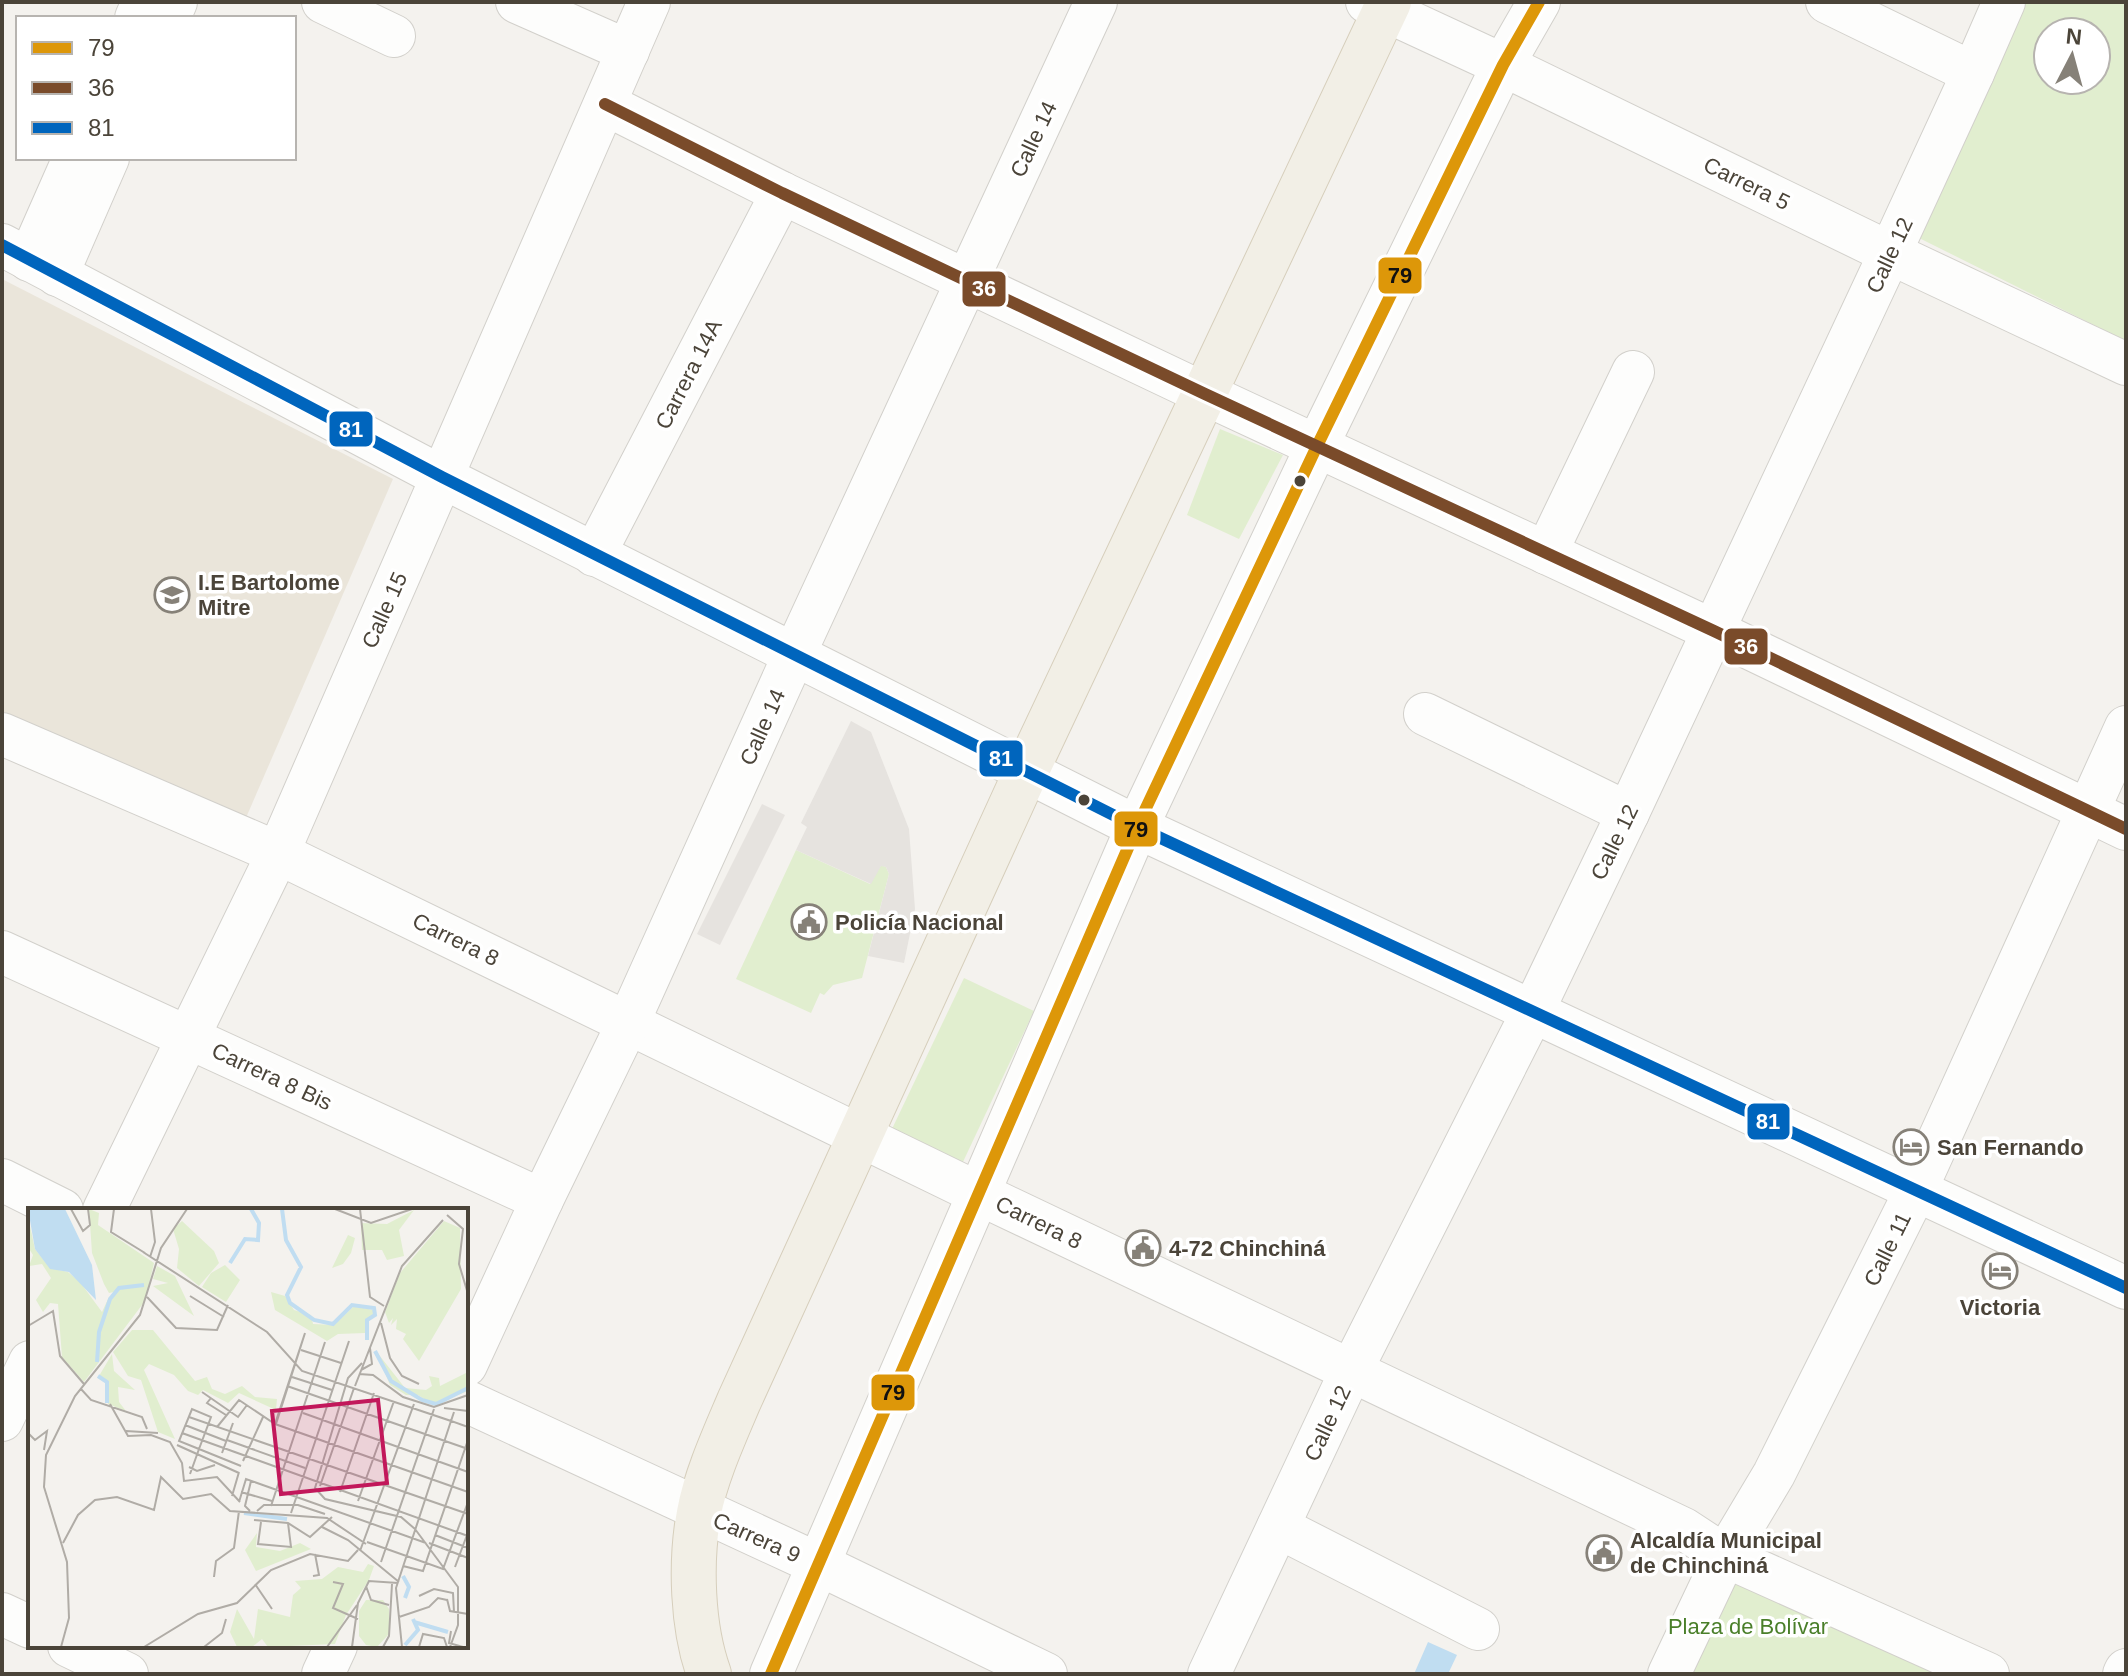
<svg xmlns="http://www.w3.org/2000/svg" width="2128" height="1676" viewBox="0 0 2128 1676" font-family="Arial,sans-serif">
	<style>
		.education { fill: #eae5da }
		.green { fill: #e1eecf; fill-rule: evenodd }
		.parking { fill: #e6e3df }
		.water { fill: #c0ddf1 }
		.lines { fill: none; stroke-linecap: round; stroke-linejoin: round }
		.minor-casing { stroke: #d2d0cb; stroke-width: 44 }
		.major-casing { stroke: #d6cebb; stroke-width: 46 }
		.minor { stroke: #fdfdfc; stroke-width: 42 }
		.major { stroke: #f2efe6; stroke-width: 44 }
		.bus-1-casing { stroke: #fff; stroke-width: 18 }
		.bus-2-casing { stroke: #fff; stroke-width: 18 }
		.bus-3-casing { stroke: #fff; stroke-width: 18 }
		.bus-1 { stroke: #dd9709; stroke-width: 12 }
		.bus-2 { stroke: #7a4b2a; stroke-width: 12 }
		.bus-3 { stroke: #0065bd; stroke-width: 12 }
		.bus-dot { fill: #4b4439; stroke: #fff; stroke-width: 3 }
		.labels { text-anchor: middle; stroke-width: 7; stroke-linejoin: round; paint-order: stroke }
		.street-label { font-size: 22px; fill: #4b4439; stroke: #fff }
		.poi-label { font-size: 22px; font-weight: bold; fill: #4b4439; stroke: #fff; text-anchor: start }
		.park-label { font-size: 22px; fill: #4a7f2a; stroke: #fff }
		.inset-river { fill: none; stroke: #c0ddf1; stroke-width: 4 }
		.inset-road { fill: none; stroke: #b0aca6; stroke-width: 2 }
		.view { fill: #c2185b; fill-opacity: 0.15; stroke: #c2185b; stroke-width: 4 }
		.inset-edge { fill: none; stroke: #4b4439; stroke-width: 4 }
		.line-badge { stroke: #fff; stroke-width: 3 }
		.badge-label { font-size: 22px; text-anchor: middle; font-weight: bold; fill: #fff }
		.pale-badge-label { font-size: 22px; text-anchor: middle; font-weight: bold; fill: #111 }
	</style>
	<rect width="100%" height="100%" fill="#f4f2ee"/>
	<path class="education" d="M 2,279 L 393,479 L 245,820 L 2,711 Z"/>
	<g class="green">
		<path d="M 2024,2 L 2126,2 L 2126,341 L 1915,236 ZM 2048,32 L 2096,32 L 2096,80 L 2048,80 Z"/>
		<path d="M 1220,429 L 1283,455 L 1239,539 L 1187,515 Z"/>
		<path d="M 796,850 L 870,884 L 881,865 L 886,867 L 889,874 L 862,978 L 833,985 L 824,995 L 820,993 L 811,1013 L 736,979 Z"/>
		<path d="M 964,978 L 1034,1011 L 962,1164 L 891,1131 Z"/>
		<path d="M 1736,1577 L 1961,1674 L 1673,1674 Z"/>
	</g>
	<g class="parking">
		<path d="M 851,721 L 871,732 L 909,829 L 915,909 L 904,963 L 868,956 L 889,874 L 886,867 L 881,866 L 871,884 L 796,850 L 807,827 L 801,823 Z"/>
		<path d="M 762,804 L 785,815 L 720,945 L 697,934 Z"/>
	</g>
	<path class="water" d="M 1428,1642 L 1457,1655 L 1448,1674 L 1414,1674 Z"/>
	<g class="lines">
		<defs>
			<g id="minor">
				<path d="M 323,2 L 394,36"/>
				<path d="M 517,2 L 628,51"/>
				<path d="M 1367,2 L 1503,65 L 1890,253 L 2126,364"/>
				<path d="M 1827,2 L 1973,73"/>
				<path d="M 136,18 L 143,2"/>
				<path d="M 169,18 L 176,2"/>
				<path d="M 605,104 L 782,193 L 1205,394 L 1714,631 L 2126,829"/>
				<path d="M 2,245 L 442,477 L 1137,827 L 2126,1288"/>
				<path d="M 29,260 L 74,158"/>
				<path d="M 57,275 L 108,158"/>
				<path d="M 1546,553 L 1633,372"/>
				<path d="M 594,555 L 782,193"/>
				<path d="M 1425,714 L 1628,813"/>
				<path d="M 2,734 L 278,853 L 988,1198 L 1684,1529 L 1725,1556 L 1988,1674"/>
				<path d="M 2,952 L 542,1200"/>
				<path d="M 2,1180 L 62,1210"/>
				<path d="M 104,1210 L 278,853 L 649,2"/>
				<path d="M 466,1365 L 542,1200 L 628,1023 L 794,655 L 1096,2"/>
				<path d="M 466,1401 L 818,1564 L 1046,1674"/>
				<path d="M 2,1420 L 30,1362"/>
				<path d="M 1278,1527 L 1478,1629"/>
				<path d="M 2,1614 L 30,1627"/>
				<path d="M 69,1646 L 127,1674"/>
				<path d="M 323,1674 L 336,1646"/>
				<path d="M 771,1674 L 1137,827 L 1317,446 L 1503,65 L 1539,2"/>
				<path d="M 1209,1674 L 1351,1371 L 1532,1013 L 1628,813 L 1890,253 L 1973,73 L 2004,2"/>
				<path d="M 1669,1674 L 1725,1556 L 1774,1474 L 1915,1192 L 2126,727"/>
				<path d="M 2124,1674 L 2126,1670"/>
			</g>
			<path id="major" d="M 709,1674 C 692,1627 690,1562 699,1513 C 705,1478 725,1434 739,1401 L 1026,772 L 1389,2"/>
		</defs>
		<use href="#minor" class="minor-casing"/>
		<use href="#major" class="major-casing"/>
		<use href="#minor" class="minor"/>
		<use href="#major" class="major"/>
		<defs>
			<path id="bus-1" d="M 771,1674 L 1137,827 L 1317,446 L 1503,65 L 1539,2"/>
			<path id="bus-2" d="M 605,104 L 782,193 L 1205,394 L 1714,631 L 2126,829"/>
			<path id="bus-3" d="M 2,245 L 442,477 L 1137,827 L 2126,1288"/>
		</defs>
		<use href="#bus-1" class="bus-1-casing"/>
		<use href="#bus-2" class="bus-2-casing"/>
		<use href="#bus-3" class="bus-3-casing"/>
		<use href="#bus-1" class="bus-1"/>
		<use href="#bus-2" class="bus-2"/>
		<use href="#bus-3" class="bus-3"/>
	</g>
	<defs>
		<symbol id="school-ring" viewBox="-11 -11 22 22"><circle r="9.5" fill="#fff" stroke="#868178" stroke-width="1.5"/><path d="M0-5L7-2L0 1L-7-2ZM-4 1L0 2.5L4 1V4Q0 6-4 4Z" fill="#868178"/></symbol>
		<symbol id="civic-ring" viewBox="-11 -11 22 22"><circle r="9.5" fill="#fff" stroke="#868178" stroke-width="1.5"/><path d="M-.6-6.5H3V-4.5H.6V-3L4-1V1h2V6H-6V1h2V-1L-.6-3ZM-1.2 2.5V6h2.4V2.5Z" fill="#868178"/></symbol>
		<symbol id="hotel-ring" viewBox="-11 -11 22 22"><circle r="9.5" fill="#fff" stroke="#868178" stroke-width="1.5"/><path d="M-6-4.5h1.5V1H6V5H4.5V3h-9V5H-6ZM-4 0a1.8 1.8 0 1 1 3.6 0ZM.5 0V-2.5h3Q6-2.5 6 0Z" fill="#868178"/></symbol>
	</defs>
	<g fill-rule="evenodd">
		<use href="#school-ring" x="152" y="575" width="40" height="40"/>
		<use href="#civic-ring" x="789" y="902" width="40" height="40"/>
		<use href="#hotel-ring" x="1891" y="1127" width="40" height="40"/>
		<use href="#civic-ring" x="1123" y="1228" width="40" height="40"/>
		<use href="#hotel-ring" x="1980" y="1251" width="40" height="40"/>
		<use href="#civic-ring" x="1584" y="1533" width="40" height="40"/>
	</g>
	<g class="bus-dot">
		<circle cx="1300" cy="481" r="7"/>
		<circle cx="1084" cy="800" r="7"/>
	</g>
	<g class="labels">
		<g class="street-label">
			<text transform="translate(1033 139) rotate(-65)" y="8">Calle 14</text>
			<text transform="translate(1747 183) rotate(26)" y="8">Carrera 5</text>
			<text transform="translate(1889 255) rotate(-65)" y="8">Calle 12</text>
			<text transform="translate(688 374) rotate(-63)" y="8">Carrera 14A</text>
			<text transform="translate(384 610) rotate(-66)" y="8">Calle 15</text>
			<text transform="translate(762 727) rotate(-66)" y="8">Calle 14</text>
			<text transform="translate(1614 842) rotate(-64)" y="8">Calle 12</text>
			<text transform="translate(456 939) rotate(26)" y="8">Carrera 8</text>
			<text transform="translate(272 1076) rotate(25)" y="8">Carrera 8 Bis</text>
			<text transform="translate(1039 1222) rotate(26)" y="8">Carrera 8</text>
			<text transform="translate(1887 1249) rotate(-64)" y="8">Calle 11</text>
			<text transform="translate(1327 1423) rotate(-65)" y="8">Calle 12</text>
			<text transform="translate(757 1537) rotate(24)" y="8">Carrera 9</text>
		</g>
		<g class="poi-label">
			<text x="198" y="590">I.E Bartolome<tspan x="198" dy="25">Mitre</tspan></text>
			<text x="835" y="930">Policía Nacional</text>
			<text x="1937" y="1155">San Fernando</text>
			<text x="1169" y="1256">4-72 Chinchiná</text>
			<text x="2000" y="1315" text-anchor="middle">Victoria</text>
			<text x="1630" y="1548">Alcaldía Municipal<tspan x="1630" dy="25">de Chinchiná</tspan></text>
		</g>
		<g class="park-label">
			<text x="1748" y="1634">Plaza de Bolívar</text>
		</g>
	</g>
	<g transform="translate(28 1208)">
		<rect width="440" height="440" fill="#f4f2ee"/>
		<path d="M 61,1 L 71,5 L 70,17 L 126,55 L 117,93 L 56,174 L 34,149 L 30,96 L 22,95 L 15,104 L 8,92 L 23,70 L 14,56 L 1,58 L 5,47 L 0,39 L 0,9 L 7,41 L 22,60 L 40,64 L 52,74 L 74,104 L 81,89 L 91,83 L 81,85 L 76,76 L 64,45 ZM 386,2 L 371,22 L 376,48 L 359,52 L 354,42 L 334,42 L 333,15 L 359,16 ZM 154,13 L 186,43 L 191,55 L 171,78 L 149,60 L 151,41 L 145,21 ZM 416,13 L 432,20 L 433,81 L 391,153 L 375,131 L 378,126 L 368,121 L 369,111 L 363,117 L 365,110 L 361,115 L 357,104 L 372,65 ZM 320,27 L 327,30 L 323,45 L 315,56 L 304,60 ZM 197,57 L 212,72 L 198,94 L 174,79 L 183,65 ZM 129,58 L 147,68 L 166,108 L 125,78 L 140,75 L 125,71 ZM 243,84 L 257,88 L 266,102 L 283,107 L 285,116 L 306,117 L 326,98 L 345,102 L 346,107 L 338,111 L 337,125 L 310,126 L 299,133 L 247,102 ZM 104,122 L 125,122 L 167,173 L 179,169 L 184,181 L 197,186 L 214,178 L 227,189 L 249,191 L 248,202 L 211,185 L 200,195 L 175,182 L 170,187 L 160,183 L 146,167 L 121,156 L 116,162 L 147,231 L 130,224 L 113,172 L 100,168 L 85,144 ZM 348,143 L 377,180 L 398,182 L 404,178 L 401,168 L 411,170 L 412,178 L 440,164 L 440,183 L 405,197 L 390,187 L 378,187 L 362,177 ZM 84,146 L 86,163 L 107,182 L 90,179 L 91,194 L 98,203 L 80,196 L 80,175 L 71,168 ZM 229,325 L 228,339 L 252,343 L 272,335 L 283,341 L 228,363 L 217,342 ZM 340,356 L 346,358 L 341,372 L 318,407 L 307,436 L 240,439 L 234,431 L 224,439 L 209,439 L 202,424 L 209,401 L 226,431 L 230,401 L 262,409 L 265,387 L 273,380 L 267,373 L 294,371 L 310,359 L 335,364 ZM 338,392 L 355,392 L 361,401 L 361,426 L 349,439 L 338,437 L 331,428 L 331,403 Z" fill="#e1eecf"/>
		<path d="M 0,1 L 37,1 L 64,57 L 68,92 L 41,64 L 22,61 L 7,41 Z" fill="#c0ddf1"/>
		<path class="inset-river" d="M 254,1 L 258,32 L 273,59 L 259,87 L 262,95 L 286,112 L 305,116 L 324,97 L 346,100 L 347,107 L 339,112 L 339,132M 202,55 L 217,31 L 230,32 L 231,15 L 223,1M 347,143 L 363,173 L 394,192 L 408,196 L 440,180M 69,154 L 71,124 L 82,91 L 91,80 L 116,77M 70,168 L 79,174 L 79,195M 216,305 L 259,311M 375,368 L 381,379 L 377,390M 386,414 L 420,424M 377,437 L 390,422 L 385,411"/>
		<path class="inset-road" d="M 43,1 L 55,23 L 62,17 L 60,1M 86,1 L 83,24 L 117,45M 307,1 L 343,15 L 384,1M 332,1 L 342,89 L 356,98M 419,7 L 435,21 L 431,56 L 440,86M 115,44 L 239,124 L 274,163 L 423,213 L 368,380 L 374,439M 122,49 L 127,34 L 123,1M 162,88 L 196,109M 119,89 L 148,120 L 189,122 L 200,97M 353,115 L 362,150 L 374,168 L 391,176M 0,118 L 25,103 L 32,148 L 56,176M 273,142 L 313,155M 334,155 L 320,170 L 287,280 L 297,291 L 373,309 L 387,321M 333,162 L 344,156 L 342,140M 331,166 L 345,167 L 375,189 L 406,199 L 440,187M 264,169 L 304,182M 259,178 L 440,241M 327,178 L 374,58 L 415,12M 53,181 L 63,192 L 114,209 L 119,221M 174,184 L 210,209 L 219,197M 183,190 L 179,195 L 198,207M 82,196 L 100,228 L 123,227 L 142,234 L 154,255 L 156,273 L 189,269 L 212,294M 416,200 L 440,203M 426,204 L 423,213 L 440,219M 275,205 L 440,264M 161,209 L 440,306M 247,216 L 277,125 L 248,216M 157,217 L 198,233M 189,219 L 211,192 L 247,216 L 440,284M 98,223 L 130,225M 0,225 L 7,232 L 19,223 L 16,242M 154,225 L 440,328M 199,232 L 277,260M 149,237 L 211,265M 194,245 L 205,215M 215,253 L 235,209M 161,259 L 169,263 L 187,257M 162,266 L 166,255 L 171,241 L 183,209 L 164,201 L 151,233 L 171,241 L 213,258M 292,278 L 326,180M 213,284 L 244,293M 312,284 L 346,185M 204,288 L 211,264M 330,293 L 366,193M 211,294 L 218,271 L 398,335M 243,298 L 297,134M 222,303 L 217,298 L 223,273M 229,303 L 236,297 L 270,297 L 297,306M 263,305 L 321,133M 226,312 L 260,315 L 282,329 L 304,309M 233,314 L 230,336 L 263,339 L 260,315M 294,319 L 320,332 L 371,374M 387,321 L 430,379 L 430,417 L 422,439M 407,327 L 440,340M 339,334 L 415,361 L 440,294M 35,335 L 50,307 L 67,292 L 89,289 L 126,302 L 133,269 L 155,291 L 183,286 L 202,303 L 299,310 L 338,336M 401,335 L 440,350M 332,343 L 386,196M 353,354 L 406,201M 375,358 L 395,363 L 440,232M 427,359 L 439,327M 285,368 L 291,367 L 287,346M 186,369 L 188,353 L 206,340 L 211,303M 305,374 L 315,376 L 305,400 L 330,411M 227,376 L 244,401M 338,378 L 343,392 L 361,397M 391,388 L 406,381 L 425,385 L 426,404M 419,391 L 422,403 L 440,406M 371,409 L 401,399 L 410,390 L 419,392M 423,423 L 421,435 L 435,439M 33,439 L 41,410 L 39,354 L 16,279 L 18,247 L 47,188 L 112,107 L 133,40 L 159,1M 116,439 L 170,406 L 209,395 L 243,362 L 282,346 L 320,353 L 330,342M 176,439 L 194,425 L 198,411M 299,439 L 329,397M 324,439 L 330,395 L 341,373 L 370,375M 355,439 L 361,428 L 364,376M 391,439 L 395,426 L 416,430 L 419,439"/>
		<path class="view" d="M 350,192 L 359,275 L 253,286 L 244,203 Z"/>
		<rect width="440" height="440" class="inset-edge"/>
	</g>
	<g class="line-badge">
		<rect x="1377" y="256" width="46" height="39" rx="8" fill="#dd9709"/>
		<rect x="961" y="270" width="46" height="38" rx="8" fill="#7a4b2a"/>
		<rect x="328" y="410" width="46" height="38" rx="8" fill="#0065bd"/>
		<rect x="1723" y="627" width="46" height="39" rx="8" fill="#7a4b2a"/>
		<rect x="978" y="739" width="46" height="39" rx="8" fill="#0065bd"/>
		<rect x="1113" y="810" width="46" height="38" rx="8" fill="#dd9709"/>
		<rect x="1746" y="1102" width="45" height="39" rx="8" fill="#0065bd"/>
		<rect x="870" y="1373" width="46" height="39" rx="8" fill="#dd9709"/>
	</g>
	<g class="badge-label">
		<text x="984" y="296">36</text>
		<text x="351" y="437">81</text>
		<text x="1746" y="654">36</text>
		<text x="1001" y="766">81</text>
		<text x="1768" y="1129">81</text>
	</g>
	<g class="pale-badge-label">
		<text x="1400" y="283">79</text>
		<text x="1136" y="837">79</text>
		<text x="893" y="1400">79</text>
	</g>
	<rect width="2128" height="1676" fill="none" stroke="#4b4439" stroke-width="8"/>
	<rect x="16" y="16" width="280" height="144" fill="#ffffff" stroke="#b7b4b0" stroke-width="2"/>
	<rect x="32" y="42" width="40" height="12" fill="#dd9709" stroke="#b7b4b0" stroke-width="2"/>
	<text x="88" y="56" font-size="24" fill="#4b4439">79</text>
	<rect x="32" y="82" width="40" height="12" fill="#7a4b2a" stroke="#b7b4b0" stroke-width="2"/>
	<text x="88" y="96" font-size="24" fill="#4b4439">36</text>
	<rect x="32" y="122" width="40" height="12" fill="#0065bd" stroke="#b7b4b0" stroke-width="2"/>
	<text x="88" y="136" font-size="24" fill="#4b4439">81</text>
	<g transform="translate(2072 56) rotate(6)"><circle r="38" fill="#ffffff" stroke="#b7b4b0" stroke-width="2"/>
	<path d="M0-6L14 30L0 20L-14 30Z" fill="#868178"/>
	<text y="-12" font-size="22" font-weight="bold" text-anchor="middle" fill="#4b4439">N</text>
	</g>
</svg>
